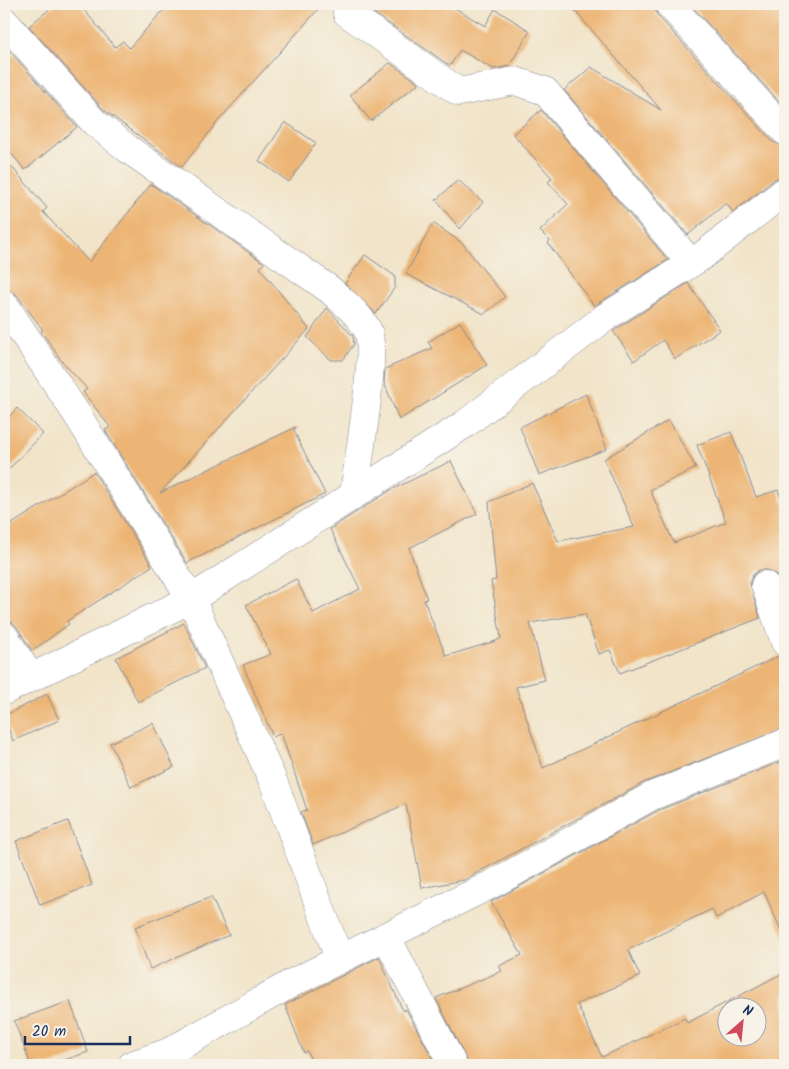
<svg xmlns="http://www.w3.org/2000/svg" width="789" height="1069" viewBox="0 0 789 1069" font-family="Kalam,sans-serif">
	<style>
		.building { fill: #edb574; fill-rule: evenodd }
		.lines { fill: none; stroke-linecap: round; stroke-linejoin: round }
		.street-casing { stroke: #868a94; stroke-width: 29 }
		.street { stroke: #fff; stroke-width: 28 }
	</style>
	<rect width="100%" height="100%" fill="#f7f3e8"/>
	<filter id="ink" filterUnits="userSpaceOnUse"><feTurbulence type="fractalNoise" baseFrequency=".02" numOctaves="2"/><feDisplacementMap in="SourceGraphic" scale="10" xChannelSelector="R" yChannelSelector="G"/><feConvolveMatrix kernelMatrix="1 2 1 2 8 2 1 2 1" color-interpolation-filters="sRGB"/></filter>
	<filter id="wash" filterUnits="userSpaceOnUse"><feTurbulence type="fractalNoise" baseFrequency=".0096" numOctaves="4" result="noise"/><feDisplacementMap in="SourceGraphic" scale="20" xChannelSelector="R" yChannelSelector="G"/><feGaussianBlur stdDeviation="1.12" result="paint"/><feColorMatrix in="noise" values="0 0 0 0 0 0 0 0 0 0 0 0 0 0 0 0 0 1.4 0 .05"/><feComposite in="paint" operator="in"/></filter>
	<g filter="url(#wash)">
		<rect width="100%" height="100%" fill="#f1e4c9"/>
		<g id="blocks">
			<g class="building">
				<path d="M 56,4 L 79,4 L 115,47 L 123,41 L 129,48 L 169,4 L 323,4 L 219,120 L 182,167 L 105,111 L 29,26 Z"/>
				<path d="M 361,4 L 448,4 L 485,26 L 495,9 L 530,31 L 509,66 L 493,69 L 460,50 L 450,66 Z"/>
				<path d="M 569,4 L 654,4 L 657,15 L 773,142 L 785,146 L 785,176 L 775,179 L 733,212 L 726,203 L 688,235 L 564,90 L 591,67 L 661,110 Z"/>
				<path d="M 690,4 L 785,4 L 785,108 Z"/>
				<path d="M 5,46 L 77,127 L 25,170 L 4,145 Z"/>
				<path d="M 390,63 L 419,83 L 371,121 L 350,95 Z"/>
				<path d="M 541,110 L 668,260 L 594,306 L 548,243 L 550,241 L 540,231 L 568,204 L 548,182 L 552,178 L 513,134 Z"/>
				<path d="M 285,122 L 316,143 L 289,182 L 259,161 Z"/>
				<path d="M 4,158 L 47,208 L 43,212 L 89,262 L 151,184 L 264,263 L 260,268 L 309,329 L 160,493 L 296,427 L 294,431 L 325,494 L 187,563 L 105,430 L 110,427 L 83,392 L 87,389 L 61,360 L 41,331 L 43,330 L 17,295 L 4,288 Z"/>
				<path d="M 458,180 L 483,202 L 460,229 L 436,200 Z"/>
				<path d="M 433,223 L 462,243 L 505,297 L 484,314 L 406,274 Z"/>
				<path d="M 365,255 L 395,276 L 395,287 L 376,314 L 345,283 Z"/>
				<path d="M 688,283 L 720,330 L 675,359 L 663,340 L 634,361 L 613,331 Z"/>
				<path d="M 327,308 L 353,336 L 354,344 L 343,360 L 331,360 L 307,337 Z"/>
				<path d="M 460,322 L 487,365 L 399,420 L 384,382 L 385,369 L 432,348 L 428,342 Z"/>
				<path d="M 586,394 L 607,449 L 539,475 L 520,427 Z"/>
				<path d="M 17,408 L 43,434 L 4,474 L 4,422 Z"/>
				<path d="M 669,420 L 696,468 L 650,490 L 674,543 L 726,522 L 697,445 L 731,432 L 756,497 L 778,490 L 785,508 L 785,596 L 776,574 L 767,570 L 759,570 L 753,575 L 750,583 L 760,618 L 620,673 L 610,650 L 599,654 L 585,614 L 530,623 L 545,680 L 516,687 L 543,768 L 779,656 L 785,657 L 785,728 L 645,782 L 464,880 L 422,888 L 406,804 L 313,845 L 301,812 L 307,810 L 281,733 L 273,737 L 243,665 L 271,654 L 246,605 L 296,579 L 313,613 L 360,589 L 330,529 L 391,490 L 451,461 L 477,514 L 409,548 L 427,599 L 424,600 L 446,656 L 496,641 L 501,638 L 491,581 L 496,580 L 489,502 L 532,483 L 558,541 L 634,527 L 604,459 Z"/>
				<path d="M 94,472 L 152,566 L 67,621 L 69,624 L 32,651 L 17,627 L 12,622 L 4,620 L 4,529 Z"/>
				<path d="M 184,623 L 205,668 L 138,702 L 116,658 Z"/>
				<path d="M 47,694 L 59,720 L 13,741 L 4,716 Z"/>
				<path d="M 153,723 L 174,767 L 131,787 L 110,743 Z"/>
				<path d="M 785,760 L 785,939 L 764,892 L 716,918 L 712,909 L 628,950 L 640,976 L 577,1004 L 602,1057 L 685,1018 L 687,1023 L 785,972 L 785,1065 L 469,1065 L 436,998 L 502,971 L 499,966 L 522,955 L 491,902 L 659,810 ZM 726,1006 L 756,1006 L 756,1036 L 726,1036 Z"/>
				<path d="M 68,821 L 92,885 L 40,905 L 16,841 Z"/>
				<path d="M 211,897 L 229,935 L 150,969 L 135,927 Z"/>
				<path d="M 379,957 L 403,1011 L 406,1009 L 436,1065 L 313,1065 L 307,1051 L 304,1053 L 285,1005 Z"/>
				<path d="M 70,1001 L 88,1052 L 50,1065 L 31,1065 L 14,1021 Z"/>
			</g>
		</g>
	</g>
	<g filter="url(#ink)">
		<use href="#blocks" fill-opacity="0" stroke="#868a94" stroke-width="1"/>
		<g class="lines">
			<defs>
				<g id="street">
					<path d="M 669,4 L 785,131"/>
					<path d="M 347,13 L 459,92 L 515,81 L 545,91 L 691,263"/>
					<path d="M 4,21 L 94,122 L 128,149 L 329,289 C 342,301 360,314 368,331 C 377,352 358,464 354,493"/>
					<path d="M 4,304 L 78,416 L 191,599 L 273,781 L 339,958"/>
					<path d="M 765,585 L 785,642"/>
					<path d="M 4,636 L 31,678"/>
					<path d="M 4,691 L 191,599 L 465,424 L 607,316 L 698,259 L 785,191"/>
					<path d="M 386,936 L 453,1065"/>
					<path d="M 132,1065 L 169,1052 L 292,983 L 496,882 L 652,796 L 785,743"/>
				</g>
			</defs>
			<use href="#street" class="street-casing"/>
			<use href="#street" class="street"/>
		</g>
	</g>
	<rect width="789" height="1069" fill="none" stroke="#f7f3e8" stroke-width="20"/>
	<g transform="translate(742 1022) rotate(27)"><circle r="24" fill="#f7f3e8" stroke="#9fa5b1"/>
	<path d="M0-4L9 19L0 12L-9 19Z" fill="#d1495b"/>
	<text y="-8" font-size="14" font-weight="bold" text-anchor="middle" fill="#1b2f5e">N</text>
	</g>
	<path d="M25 1036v8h105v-8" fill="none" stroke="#1b2f5e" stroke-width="2.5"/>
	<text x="32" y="1036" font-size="15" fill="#1b2f5e" stroke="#f7f3e8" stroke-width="4" paint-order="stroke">20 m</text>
</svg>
